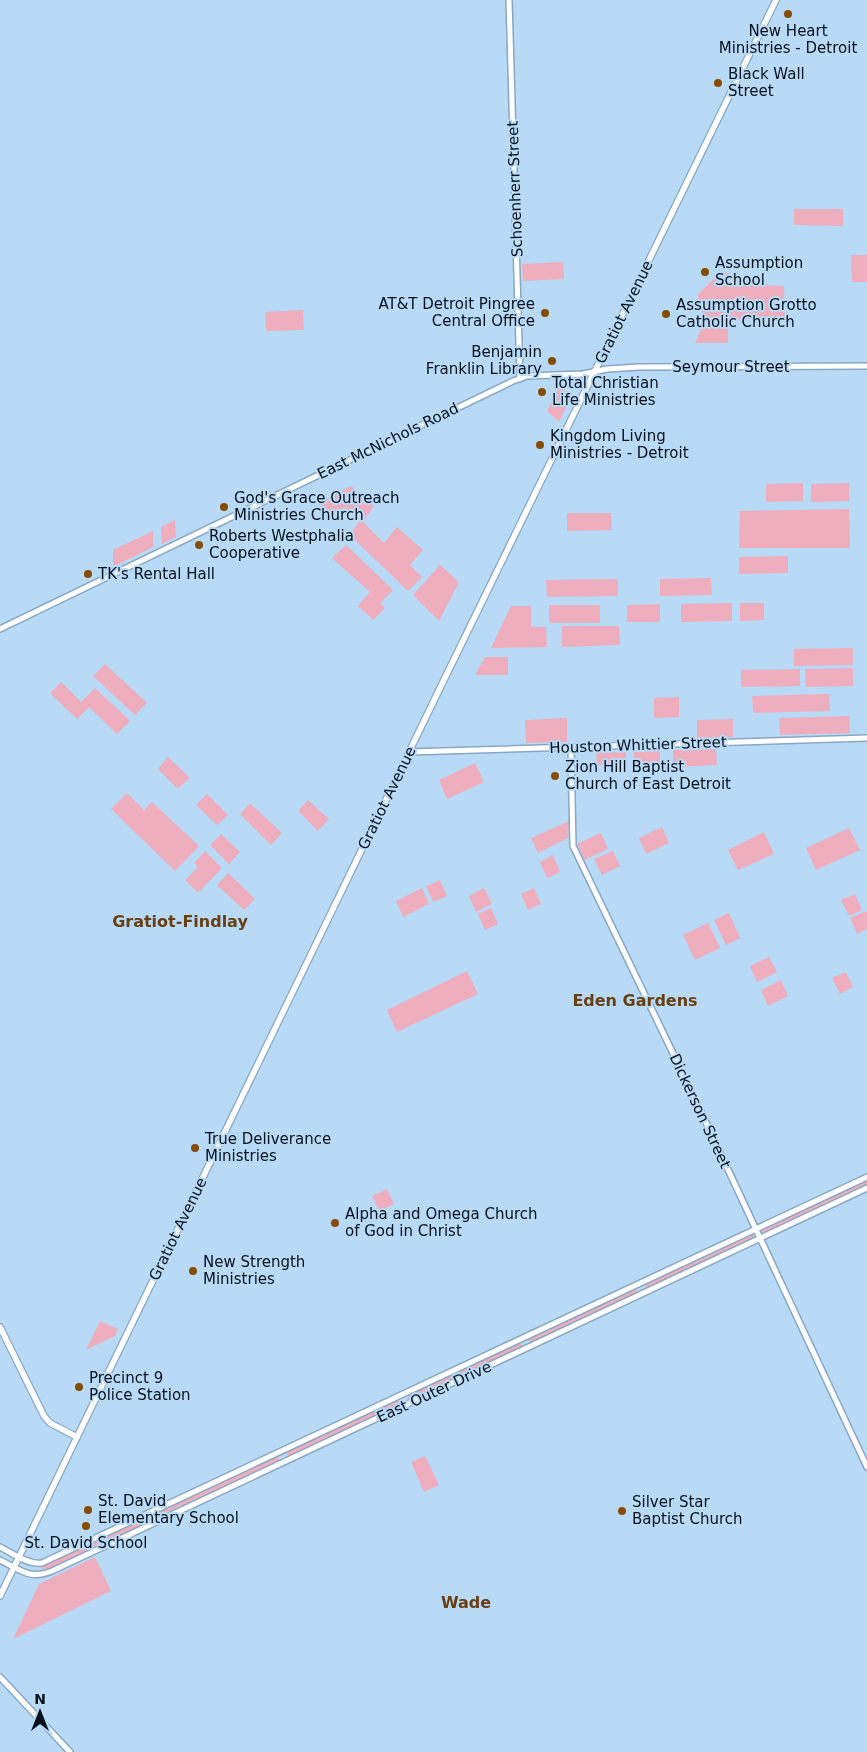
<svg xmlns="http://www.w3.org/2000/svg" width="867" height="1752" viewBox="0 0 867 1752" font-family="'DejaVu Sans',sans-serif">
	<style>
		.green { fill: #eeaebd }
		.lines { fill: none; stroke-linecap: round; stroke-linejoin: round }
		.secondary-casing { stroke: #87a7c2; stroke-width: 8 }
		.primary-casing { stroke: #87a7c2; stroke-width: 8 }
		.secondary { stroke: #fff; stroke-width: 5 }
		.primary { stroke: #fff; stroke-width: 5.5 }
		.poi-dot { fill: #854c00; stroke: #b9daf6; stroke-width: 2 }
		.labels { text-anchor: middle; stroke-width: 4; stroke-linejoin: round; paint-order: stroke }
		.poi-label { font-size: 15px; fill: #06111b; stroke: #b9daf6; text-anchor: start }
		.street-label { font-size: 15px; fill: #06111b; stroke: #b9daf6 }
		.neighbourhood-label { font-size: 16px; font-weight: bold; fill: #673f13; stroke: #b9daf6 }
	</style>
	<rect width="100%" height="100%" fill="#b9daf6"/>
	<g class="green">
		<path d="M 794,209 L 843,209 L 843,226 L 794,225 Z"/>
		<path d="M 851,255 L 867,255 L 867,282 L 852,282 Z"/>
		<path d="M 563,262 L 564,279 L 523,281 L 522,264 Z"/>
		<path d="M 721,272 L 729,273 L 729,284 L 784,286 L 785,318 L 728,320 L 728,343 L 695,343 L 705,320 L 703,319 L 704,313 L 697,309 L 698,294 Z"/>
		<path d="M 303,310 L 304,330 L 266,331 L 265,312 Z"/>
		<path d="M 559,386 L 571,397 L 559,422 L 547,411 Z"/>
		<path d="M 803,483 L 803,501 L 766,502 L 766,484 Z"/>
		<path d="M 849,483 L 849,501 L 811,502 L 811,484 Z"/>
		<path d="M 351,486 L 374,506 L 363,522 L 384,543 L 397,527 L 423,550 L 410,565 L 422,577 L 408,591 L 350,535 L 360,520 L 344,507 L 334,520 L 318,504 Z"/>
		<path d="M 849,509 L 850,548 L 739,548 L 740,511 Z"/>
		<path d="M 567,513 L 611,513 L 612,530 L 567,531 Z"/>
		<path d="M 175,520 L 176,537 L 162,544 L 161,527 Z"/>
		<path d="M 153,531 L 153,547 L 113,567 L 113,550 Z"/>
		<path d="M 346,545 L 393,590 L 380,603 L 385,608 L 373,620 L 358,606 L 370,592 L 332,558 Z"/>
		<path d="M 788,556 L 788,573 L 739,574 L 739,557 Z"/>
		<path d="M 440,565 L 459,582 L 439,621 L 413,595 Z"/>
		<path d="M 711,578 L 712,595 L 660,596 L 660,579 Z"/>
		<path d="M 618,579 L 618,596 L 547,597 L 546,580 Z"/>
		<path d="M 732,603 L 732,621 L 681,622 L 681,604 Z"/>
		<path d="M 740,603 L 764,603 L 764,620 L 740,621 Z"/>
		<path d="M 660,604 L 660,622 L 627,622 L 627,605 Z"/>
		<rect x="549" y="605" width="51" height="18"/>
		<path d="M 511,606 L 531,606 L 531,627 L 546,627 L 547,647 L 491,648 Z"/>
		<path d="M 562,626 L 619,626 L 620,645 L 562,647 Z"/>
		<path d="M 853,648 L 853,665 L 794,666 L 794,649 Z"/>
		<path d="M 485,657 L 508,657 L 508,675 L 475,675 Z"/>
		<path d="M 105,664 L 147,703 L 135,715 L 93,676 Z"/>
		<path d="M 853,668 L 853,686 L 806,687 L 805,669 Z"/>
		<path d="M 800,669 L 800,686 L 741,687 L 741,670 Z"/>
		<path d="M 61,682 L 81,702 L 95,688 L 130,721 L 117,734 L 89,707 L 77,719 L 50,693 Z"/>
		<path d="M 829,694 L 830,711 L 753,713 L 752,696 Z"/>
		<path d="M 679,697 L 679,717 L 654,718 L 654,698 Z"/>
		<path d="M 849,716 L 850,733 L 780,735 L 779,718 Z"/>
		<path d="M 567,718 L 567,742 L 526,743 L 525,720 Z"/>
		<path d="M 733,719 L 733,737 L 697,738 L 697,720 Z"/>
		<path d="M 716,749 L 717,765 L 673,767 L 673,750 Z"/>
		<path d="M 660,751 L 660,765 L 634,766 L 634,752 Z"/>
		<path d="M 626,752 L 626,764 L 597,765 L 596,753 Z"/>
		<path d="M 168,757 L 190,778 L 178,789 L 158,769 Z"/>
		<path d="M 475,763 L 484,782 L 447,799 L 439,780 Z"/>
		<path d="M 127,793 L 144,810 L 152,802 L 199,846 L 175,871 L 111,809 Z"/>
		<path d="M 207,794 L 228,815 L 217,825 L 196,805 Z"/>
		<path d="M 308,800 L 329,819 L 318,831 L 298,811 Z"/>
		<path d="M 250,803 L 282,833 L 271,845 L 240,814 Z"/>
		<path d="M 569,821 L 568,838 L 538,853 L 531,838 Z"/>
		<path d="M 662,827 L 669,843 L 646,854 L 639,838 Z"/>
		<path d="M 849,828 L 860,850 L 816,870 L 806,848 Z"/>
		<path d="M 764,832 L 774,854 L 738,870 L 728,850 Z"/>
		<path d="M 601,833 L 608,849 L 584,860 L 577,844 Z"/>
		<path d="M 221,834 L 240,852 L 229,864 L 210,845 Z"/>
		<path d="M 205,851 L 222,868 L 198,893 L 185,880 L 198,867 L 194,863 Z"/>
		<path d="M 613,851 L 620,866 L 602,875 L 594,859 Z"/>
		<path d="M 553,855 L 560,872 L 547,878 L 540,862 Z"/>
		<path d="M 228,873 L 255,899 L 244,910 L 217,885 Z"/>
		<path d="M 440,880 L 447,896 L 433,902 L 426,886 Z"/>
		<path d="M 422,888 L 429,904 L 403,917 L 396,901 Z"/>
		<path d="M 484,888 L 492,904 L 476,912 L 469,896 Z"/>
		<path d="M 534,888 L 541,904 L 528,910 L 521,894 Z"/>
		<path d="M 855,894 L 862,910 L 849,916 L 841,900 Z"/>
		<path d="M 491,908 L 498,924 L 485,930 L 478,914 Z"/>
		<path d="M 867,911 L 867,929 L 857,934 L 850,918 Z"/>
		<path d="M 729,913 L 740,938 L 726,945 L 714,920 Z"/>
		<path d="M 708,923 L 720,948 L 695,960 L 683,935 Z"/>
		<path d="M 769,957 L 777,972 L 757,982 L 750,966 Z"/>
		<path d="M 467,971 L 478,994 L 397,1032 L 387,1010 Z"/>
		<path d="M 846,972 L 853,987 L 840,994 L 832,978 Z"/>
		<path d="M 781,980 L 788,996 L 768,1006 L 761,990 Z"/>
		<path d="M 867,1179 L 867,1185 L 764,1234 L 761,1230 Z"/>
		<path d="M 387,1189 L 394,1204 L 379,1211 L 372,1196 Z"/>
		<path d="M 753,1234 L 755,1239 L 649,1289 L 646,1288 L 645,1285 L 749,1235 Z"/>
		<path d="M 636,1288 L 638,1293 L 532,1342 L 530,1342 L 528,1339 Z"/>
		<path d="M 100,1321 L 118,1329 L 115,1336 L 86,1350 Z"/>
		<path d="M 519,1342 L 522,1346 L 520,1348 L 411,1399 L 409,1399 L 407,1396 Z"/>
		<path d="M 400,1399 L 401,1403 L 400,1405 L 290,1456 L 288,1456 L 286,1452 Z"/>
		<path d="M 278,1456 L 280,1460 L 278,1462 L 158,1516 L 157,1512 Z"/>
		<path d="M 425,1456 L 439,1485 L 424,1492 L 411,1462 Z"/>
		<path d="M 149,1517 L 151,1521 L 149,1523 L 50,1569 L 42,1569 L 42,1566 L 46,1564 Z"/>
		<path d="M 95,1557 L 111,1591 L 13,1639 L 39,1584 Z"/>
	</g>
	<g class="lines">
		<defs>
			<g id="secondary">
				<path d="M 509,0 L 520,379"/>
				<path d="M 0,629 L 513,381 L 527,376 L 583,374 L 607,369 L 639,367 L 867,366"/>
				<path d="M 571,748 L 573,846 L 696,1101 L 867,1467"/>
				<path d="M 409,752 L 867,738"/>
				<path d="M 0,1547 C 12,1553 28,1565 42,1563 L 867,1177"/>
				<path d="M 0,1560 C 21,1570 29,1580 52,1571 L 867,1188"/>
				<path d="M 0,1677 L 70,1752"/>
			</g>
			<g id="primary">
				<path d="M 0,1327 L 44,1416 L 50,1423 L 77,1437"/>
				<path d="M 0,1596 L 441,686 L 776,0"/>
			</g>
		</defs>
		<use href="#secondary" class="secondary-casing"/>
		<use href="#primary" class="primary-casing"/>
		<use href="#secondary" class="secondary"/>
		<use href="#primary" class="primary"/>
	</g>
	<g class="poi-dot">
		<circle cx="788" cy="14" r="5"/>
		<circle cx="718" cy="83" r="5"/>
		<circle cx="705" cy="272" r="5"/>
		<circle cx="545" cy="313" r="5"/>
		<circle cx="666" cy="314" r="5"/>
		<circle cx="552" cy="361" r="5"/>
		<circle cx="542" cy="392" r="5"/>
		<circle cx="540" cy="445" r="5"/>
		<circle cx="224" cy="507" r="5"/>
		<circle cx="199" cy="545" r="5"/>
		<circle cx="88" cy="574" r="5"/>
		<circle cx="555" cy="776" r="5"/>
		<circle cx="195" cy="1148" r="5"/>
		<circle cx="335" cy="1223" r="5"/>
		<circle cx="193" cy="1271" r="5"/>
		<circle cx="79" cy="1387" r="5"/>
		<circle cx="88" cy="1510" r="5"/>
		<circle cx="622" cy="1511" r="5"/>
		<circle cx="86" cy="1526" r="5"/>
	</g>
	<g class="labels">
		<g class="poi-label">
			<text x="788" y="36" text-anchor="middle">New Heart<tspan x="788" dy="17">Ministries - Detroit</tspan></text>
			<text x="728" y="79">Black Wall<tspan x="728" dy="17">Street</tspan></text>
			<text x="715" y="268">Assumption<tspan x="715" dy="17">School</tspan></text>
			<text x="535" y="309" text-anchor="end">AT&amp;T Detroit Pingree<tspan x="535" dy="17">Central Office</tspan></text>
			<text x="676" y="310">Assumption Grotto<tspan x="676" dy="17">Catholic Church</tspan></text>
			<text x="542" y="357" text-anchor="end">Benjamin<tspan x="542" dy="17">Franklin Library</tspan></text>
			<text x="552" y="388">Total Christian<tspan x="552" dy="17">Life Ministries</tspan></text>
			<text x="550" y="441">Kingdom Living<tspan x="550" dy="17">Ministries - Detroit</tspan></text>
			<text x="234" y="503">God's Grace Outreach<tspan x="234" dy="17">Ministries Church</tspan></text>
			<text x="209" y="541">Roberts Westphalia<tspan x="209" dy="17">Cooperative</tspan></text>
			<text x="98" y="579">TK's Rental Hall</text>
			<text x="565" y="772">Zion Hill Baptist<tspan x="565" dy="17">Church of East Detroit</tspan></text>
			<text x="205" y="1144">True Deliverance<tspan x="205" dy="17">Ministries</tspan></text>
			<text x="345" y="1219">Alpha and Omega Church<tspan x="345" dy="17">of God in Christ</tspan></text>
			<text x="203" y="1267">New Strength<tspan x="203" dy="17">Ministries</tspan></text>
			<text x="89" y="1383">Precinct 9<tspan x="89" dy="17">Police Station</tspan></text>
			<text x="98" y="1506">St. David<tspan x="98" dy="17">Elementary School</tspan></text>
			<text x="632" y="1507">Silver Star<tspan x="632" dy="17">Baptist Church</tspan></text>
			<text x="86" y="1548" text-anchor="middle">St. David School</text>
		</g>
		<g class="street-label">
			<text transform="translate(515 189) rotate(-92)" y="5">Schoenherr Street</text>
			<text transform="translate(624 312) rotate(-64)" y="5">Gratiot Avenue</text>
			<text x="731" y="372">Seymour Street</text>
			<text transform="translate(388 441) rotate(-26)" y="5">East McNichols Road</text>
			<text transform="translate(638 745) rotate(-2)" y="5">Houston Whittier Street</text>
			<text transform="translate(387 798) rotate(-64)" y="5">Gratiot Avenue</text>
			<text transform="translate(700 1111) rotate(65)" y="5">Dickerson Street</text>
			<text transform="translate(178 1229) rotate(-64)" y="5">Gratiot Avenue</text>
			<text transform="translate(434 1392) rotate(-25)" y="5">East Outer Drive</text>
		</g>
		<g class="neighbourhood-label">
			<text x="180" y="927">Gratiot-Findlay</text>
			<text x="635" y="1006">Eden Gardens</text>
			<text x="466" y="1608">Wade</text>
		</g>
	</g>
	<g transform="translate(40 1712)" stroke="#b9daf6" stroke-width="4" paint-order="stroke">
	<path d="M0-4L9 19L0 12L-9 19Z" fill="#06111b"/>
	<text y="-8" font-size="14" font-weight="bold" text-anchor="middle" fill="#06111b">N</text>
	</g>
</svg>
